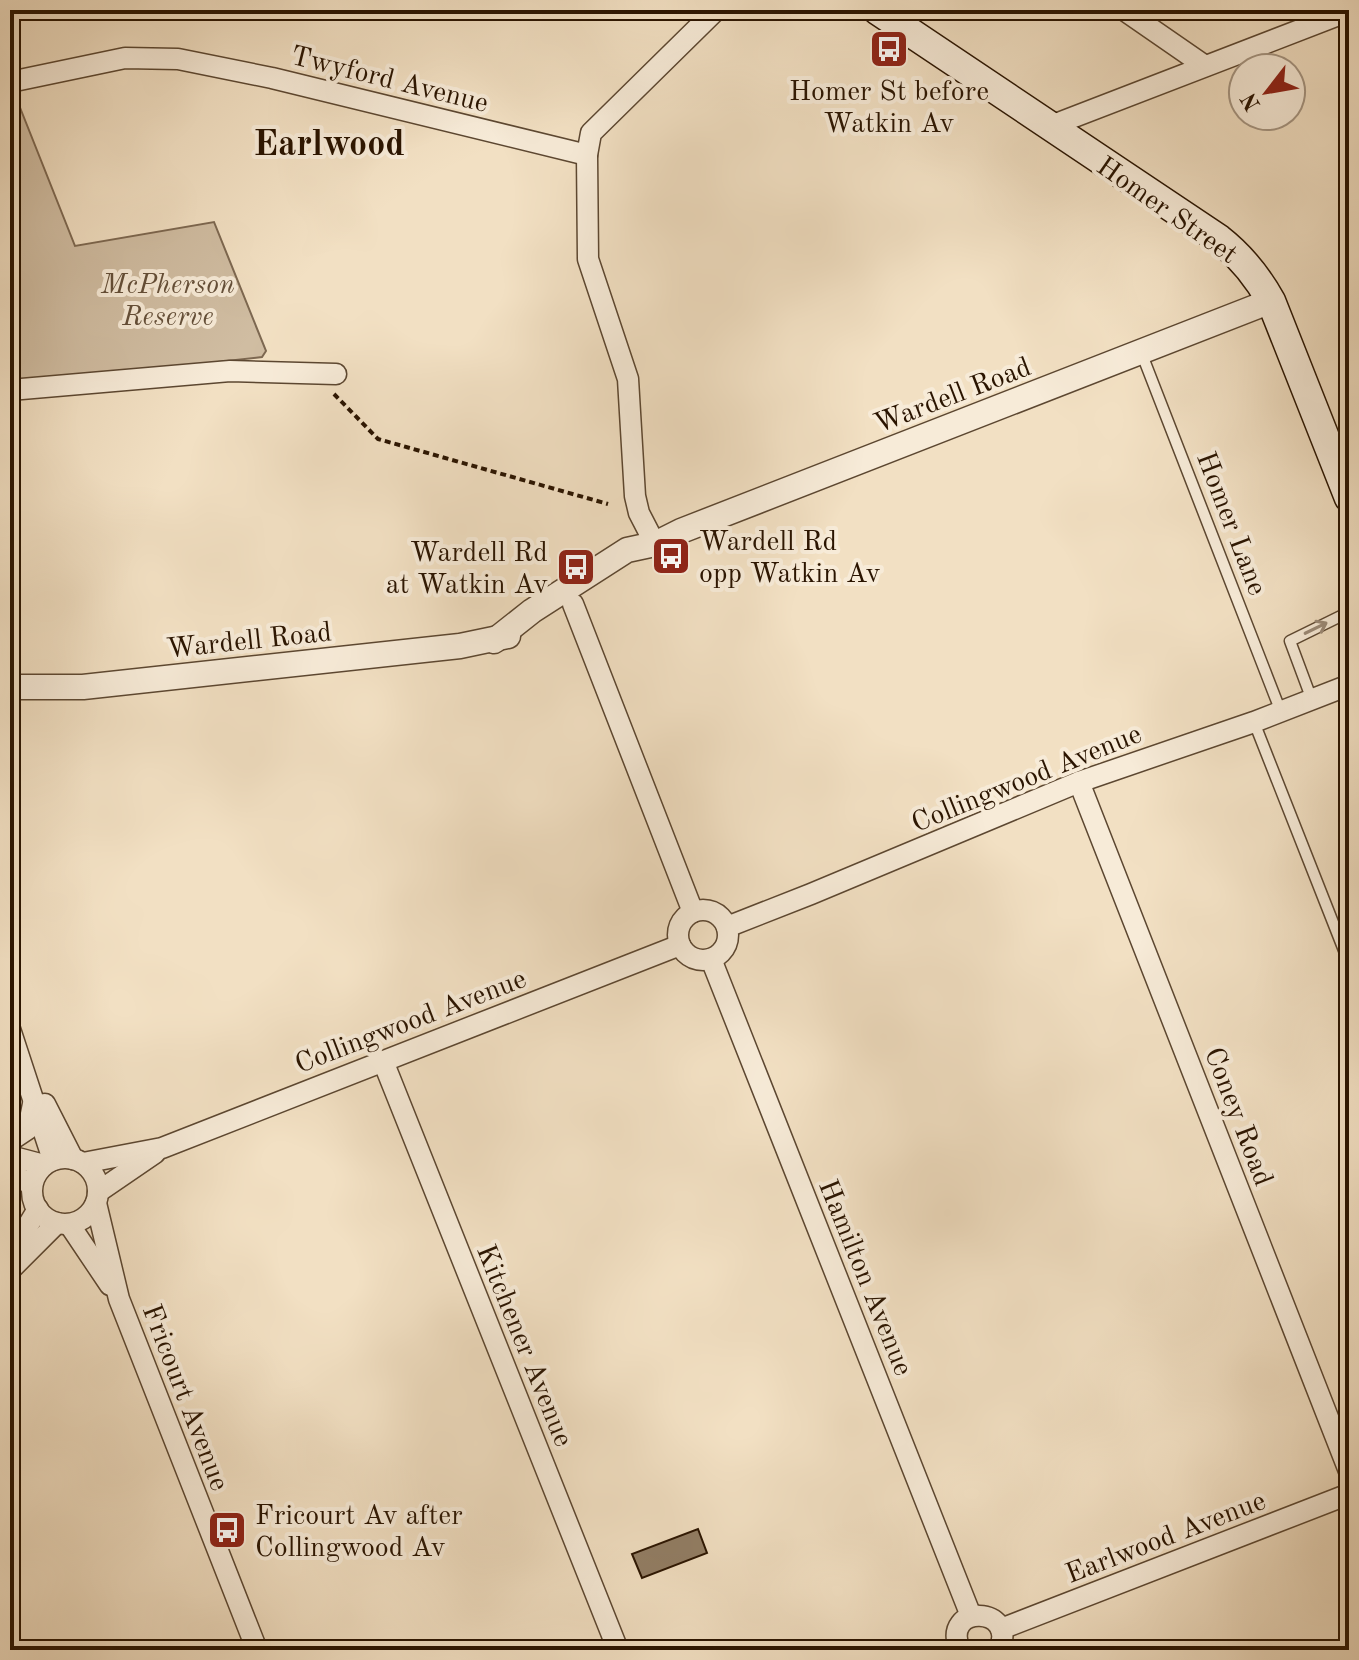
<svg xmlns="http://www.w3.org/2000/svg" width="1359" height="1660" viewBox="0 0 1359 1660" font-family="'Old Standard TT',serif">
	<style>
		.green { fill: #d0bda2; stroke: #7d6851; stroke-width: 2 }
		.building { fill: #927e65; stroke: #2a1400; stroke-width: 2 }
		.lines { fill: none; stroke-linecap: round; stroke-linejoin: round }
		.service-casing { stroke: #5c4731; stroke-width: 13 }
		.minor-casing { stroke: #5c4731; stroke-width: 23 }
		.tertiary-casing { stroke: #5c4731; stroke-width: 27 }
		.secondary-casing { stroke: #2a1400; stroke-width: 31 }
		.path { stroke: #2a1400; stroke-width: 4; stroke-dasharray: 6 4; stroke-linecap: butt }
		.service { stroke: #f7ebd8; stroke-width: 10 }
		.minor { stroke: #f7ebd8; stroke-width: 20 }
		.tertiary { stroke: #f7ebd8; stroke-width: 24 }
		.secondary { stroke: #f7ebd8; stroke-width: 28 }
		.oneway { stroke: #9b8a77 }
		.labels { text-anchor: middle; stroke-width: 8; stroke-linejoin: round; paint-order: stroke }
		.street-label { font-size: 28px; fill: #2a1400; stroke: #f7ebd8 }
		.poi-label { font-size: 28px; fill: #2a1400; stroke: #f7ebd8; text-anchor: start }
		.park-label { font-size: 28px; font-style: italic; fill: #644f39; stroke: #f7ebd8 }
		.district-label { font-size: 36px; font-weight: bold; fill: #2a1400; stroke: #f7ebd8 }
	</style>
	<rect width="100%" height="100%" fill="#f2e0c3"/>
	<filter id="stains"><feTurbulence type="fractalNoise" baseFrequency=".0025" numOctaves="4"/><feColorMatrix values="0 0 0 0 .2 0 0 0 0 .09 0 0 0 0 .02 0 0 0 .5 -.17"/></filter>
	<radialGradient id="worn" r=".72"><stop offset=".6" stop-color="#630" stop-opacity="0"/><stop offset="1" stop-color="#630" stop-opacity=".3"/></radialGradient>
	<path class="green" d="M 17,100 L 75,246 L 214,222 L 266,351 L 262,357 L 10,385 L 10,101 Z"/>
	<path class="building" d="M 698,1529 L 707,1553 L 642,1578 L 632,1554 Z"/>
	<g class="lines">
		<defs>
			<g id="service">
				<path d="M 1141,352 L 1281,712"/>
				<path d="M 1312,700 L 1290,641 L 1349,612"/>
				<path d="M 1254,722 L 1349,963"/>
			</g>
			<g id="minor">
				<path d="M 1124,10 L 1205,66"/>
				<path d="M 10,82 L 125,58 L 178,59 L 272,78 L 587,155"/>
				<path d="M 1048,127 L 1349,11"/>
				<path d="M 10,390 L 230,371 L 336,374"/>
				<path d="M 655,544 L 639,513 L 635,496 L 628,379 L 588,259 L 587,155 L 591,133 L 716,10"/>
				<path d="M 573,604 L 693,912"/>
				<path d="M 1079,782 L 1349,1471"/>
				<circle cx="703" cy="935" r="25"/>
				<path d="M 727,927 L 811,894 L 1079,782 L 1254,722 L 1349,685"/>
				<path d="M 711,959 L 971,1616"/>
				<path d="M 10,1029 L 53,1160"/>
				<path d="M 383,1061 L 618,1650"/>
				<path d="M 45,1104 L 73,1159"/>
				<path d="M 10,1141 L 28,1129 L 33,1104"/>
				<path d="M 10,1156 L 44,1165"/>
				<circle cx="65" cy="1191" r="33"/>
				<path d="M 83,1163 L 162,1148 L 680,945"/>
				<path d="M 10,1173 L 32,1185"/>
				<path d="M 98,1192 L 155,1153"/>
				<path d="M 96,1203 L 119,1299 L 257,1650"/>
				<path d="M 69,1224 L 110,1285"/>
				<path d="M 10,1255 L 38,1209"/>
				<path d="M 10,1270 L 57,1223"/>
				<path d="M 1001,1629 L 1349,1494"/>
				<path d="M 960,1650 C 940,1603 1019,1606 999,1650"/>
			</g>
			<g id="tertiary">
				<path d="M 494,641 L 532,611 L 627,550 L 655,544 L 681,531 L 1271,301"/>
				<path d="M 10,687 L 83,687 L 460,646 L 508,636"/>
			</g>
			<path id="secondary" d="M 877,10 L 1219,239 C 1242,257 1257,276 1271,301 L 1349,498"/>
		</defs>
		<use href="#service" class="service-casing"/>
		<use href="#minor" class="minor-casing"/>
		<use href="#tertiary" class="tertiary-casing"/>
		<use href="#secondary" class="secondary-casing"/>
		<path class="path" d="M 334,394 L 378,439 L 608,504"/>
		<use href="#service" class="service"/>
		<use href="#minor" class="minor"/>
		<use href="#tertiary" class="tertiary"/>
		<use href="#secondary" class="secondary"/>
	</g>
	<defs><path id="oneway-shaft" d="M-6 0H5M1.5-3L5.5 0L1.5 3" fill="none" stroke-width="1.6" stroke-linecap="round" stroke-linejoin="round" transform="scale(2)"/></defs>
	<use class="oneway" href="#oneway-shaft" transform="translate(1316 628) rotate(-26)"/>
	<defs>
		<symbol id="bus-square" viewBox="-11 -11 22 22"><rect x="-9" y="-9" width="18" height="18" rx="4" fill="#8f2418" stroke="#f7ebd8"/><path d="M-5-6H5V4H4V6H2V4H-2V6H-4V4H-5ZM-3.5-4V0h7V-4ZM-3.5 1.2v1.5H-2V1.2ZM2 1.2v1.5H3.5V1.2Z" fill="#fff"/></symbol>
	</defs>
	<g fill-rule="evenodd">
		<use href="#bus-square" x="867" y="27" width="44" height="44"/>
		<use href="#bus-square" x="649" y="534" width="44" height="44"/>
		<use href="#bus-square" x="554" y="545" width="44" height="44"/>
		<use href="#bus-square" x="205" y="1508" width="44" height="44"/>
	</g>
	<g class="labels">
		<g class="street-label">
			<text transform="translate(390 78) rotate(14)" y="10">Twyford Avenue</text>
			<text transform="translate(1168 209) rotate(35)" y="10">Homer Street</text>
			<text transform="translate(952 394) rotate(-21)" y="10">Wardell Road</text>
			<text transform="translate(1233 523) rotate(69)" y="10">Homer Lane</text>
			<text transform="translate(249 639) rotate(-6)" y="10">Wardell Road</text>
			<text transform="translate(1026 777) rotate(-22)" y="10">Collingwood Avenue</text>
			<text transform="translate(410 1020) rotate(-21)" y="10">Collingwood Avenue</text>
			<text transform="translate(1240 1116) rotate(69)" y="10">Coney Road</text>
			<text transform="translate(867 1277) rotate(68)" y="10">Hamilton Avenue</text>
			<text transform="translate(526 1345) rotate(68)" y="10">Kitchener Avenue</text>
			<text transform="translate(187 1397) rotate(69)" y="10">Fricourt Avenue</text>
			<text transform="translate(1165 1536) rotate(-21)" y="10">Earlwood Avenue</text>
		</g>
		<g class="poi-label">
			<text x="889" y="100" text-anchor="middle">Homer St before<tspan x="889" dy="32">Watkin Av</tspan></text>
			<text x="699" y="550">Wardell Rd<tspan x="699" dy="32">opp Watkin Av</tspan></text>
			<text x="548" y="561" text-anchor="end">Wardell Rd<tspan x="548" dy="32">at Watkin Av</tspan></text>
			<text x="255" y="1524">Fricourt Av after<tspan x="255" dy="32">Collingwood Av</tspan></text>
		</g>
		<g class="park-label">
			<text x="168" y="293">McPherson<tspan x="168" dy="32">Reserve</tspan></text>
		</g>
		<g class="district-label">
			<text x="329" y="155">Earlwood</text>
		</g>
	</g>
	<rect width="1359" height="1660" fill="none" stroke="#f2e0c3" stroke-width="40"/>
	<rect x="12" y="12" width="1335" height="1636" fill="none" stroke="#2a1400" stroke-width="4"/>
	<rect x="20" y="20" width="1319" height="1620" fill="none" stroke="#2a1400" stroke-width="2"/>
	<g transform="translate(1267 92) rotate(239)"><circle r="38" fill="#f7ebd8" stroke="#a59582" stroke-width="2"/>
	<path d="M0-6L14 30L0 20L-14 30Z" fill="#8f2418"/>
	<text y="-12" font-size="22" font-weight="bold" text-anchor="middle" fill="#2a1400">N</text>
	</g>
	<rect width="100%" height="100%" filter="url(#stains)"/>
	<rect width="100%" height="100%" fill="url(#worn)"/>
</svg>
